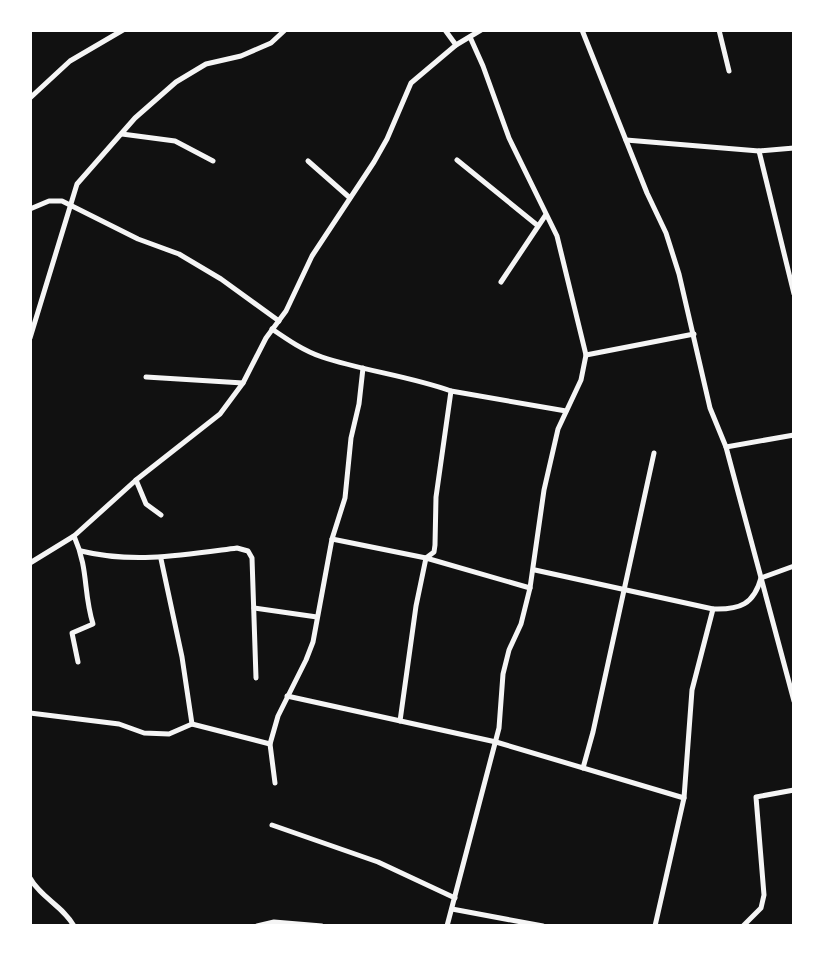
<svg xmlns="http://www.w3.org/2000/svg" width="824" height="956" viewBox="0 0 824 956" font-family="'Space Grotesk',sans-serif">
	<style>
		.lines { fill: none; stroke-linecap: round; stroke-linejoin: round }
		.minor { stroke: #f5f5f5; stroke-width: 5 }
	</style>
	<rect width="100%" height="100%" fill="#111"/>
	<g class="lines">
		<g class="minor">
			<path d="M 445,30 L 456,45"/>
			<path d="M 582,30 L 647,193 L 666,233 L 679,274 L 710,408 L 726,447 L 794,701"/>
			<path d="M 719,30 L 729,71"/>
			<path d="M 30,98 L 70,61 L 123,30"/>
			<path d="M 122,134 L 175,141 L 213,161"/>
			<path d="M 626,140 L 759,151 L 794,148"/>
			<path d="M 759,151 L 794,294"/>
			<path d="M 457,160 L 537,225"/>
			<path d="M 308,161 L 350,198"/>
			<path d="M 30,209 L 49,201 L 62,201 L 138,239 L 179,254 L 221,279 L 279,321"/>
			<path d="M 501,282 L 545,216"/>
			<path d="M 272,329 C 288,340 304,351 322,357 C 364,371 409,376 451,391 L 436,497 L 435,545 L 434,552 L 426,558 L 416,606 L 400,721"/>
			<path d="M 30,338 L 77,184 L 135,118 L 176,82 L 206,64 L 241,56 L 271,43 L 285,30"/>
			<path d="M 586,355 L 694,334"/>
			<path d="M 146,377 L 243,383"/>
			<path d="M 451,391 L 566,411"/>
			<path d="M 726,447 L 794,435"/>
			<path d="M 136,480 L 146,504 L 161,515"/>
			<path d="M 74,536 C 89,570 83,592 93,624 L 72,633 L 78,662"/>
			<path d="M 332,539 L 426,558 L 530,588"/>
			<path d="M 81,551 C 134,564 184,555 237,548 L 248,551 L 252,558 L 256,678"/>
			<path d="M 161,559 L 182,657 L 192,724"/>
			<path d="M 30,563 L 74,536 L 136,480 L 220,414 L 243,383 L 266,338 L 286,311 L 312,256 L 374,162 L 387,139 L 411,83 L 456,45 L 481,30"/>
			<path d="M 535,570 L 713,609"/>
			<path d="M 254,608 L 317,617"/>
			<path d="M 287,696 L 496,742 L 684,798"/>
			<path d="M 30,713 L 119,724 L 144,733 L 169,734 L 192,724 L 270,744"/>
			<path d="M 583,768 L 593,732 L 654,453"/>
			<path d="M 275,783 L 270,744 L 278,716 L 306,660 L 313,642 L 332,539 L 345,498 L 351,438 L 359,404 L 363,368"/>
			<path d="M 272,825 L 378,862 L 455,898"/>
			<path d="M 30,878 C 41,898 63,906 74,926"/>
			<path d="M 452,909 L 543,926"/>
			<path d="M 257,926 L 274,922 L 322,926"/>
			<path d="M 447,926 L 499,728 L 503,674 L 509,650 L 521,624 L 530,588 L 544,490 L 558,429 L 581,380 L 586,355 L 557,236 L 509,138 L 483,66 L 470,37"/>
			<path d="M 655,926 L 684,798 L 692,690 L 713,609 C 740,610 754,604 761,578 L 794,566"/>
			<path d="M 743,926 L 761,908 L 764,895 L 756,797 L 794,790"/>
		</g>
	</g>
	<rect width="824" height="956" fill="none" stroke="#ffffff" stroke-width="64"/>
</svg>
